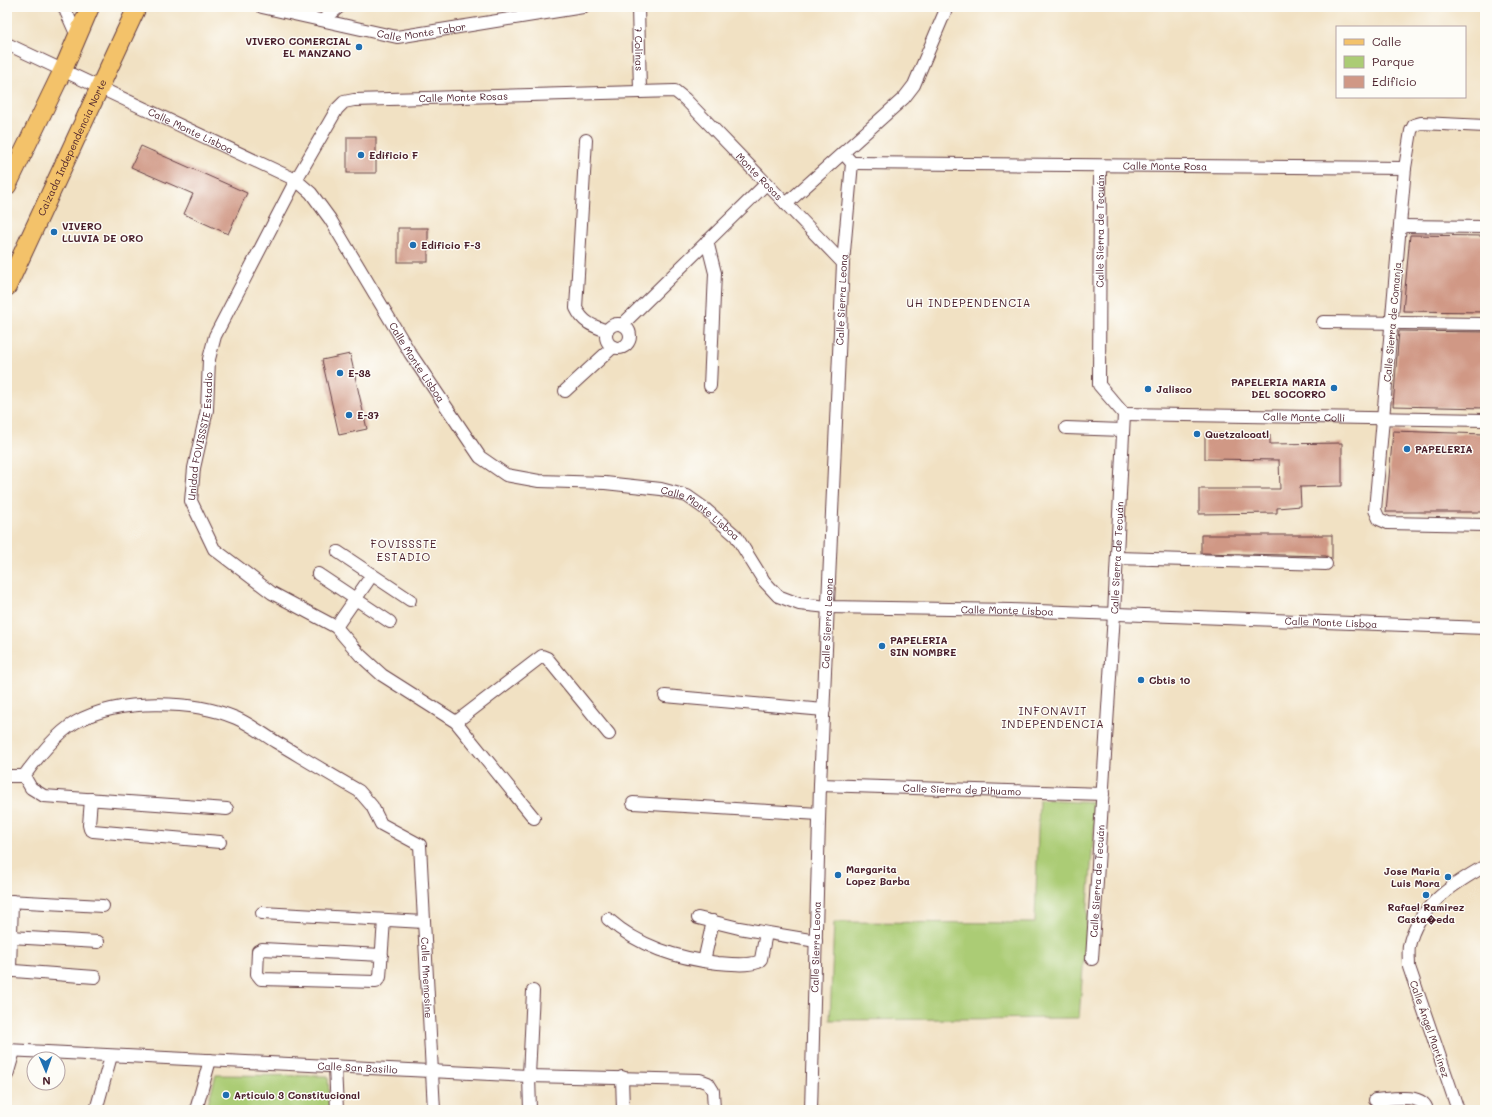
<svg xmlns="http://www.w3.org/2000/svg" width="1492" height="1117" viewBox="0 0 1492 1117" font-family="Mali,sans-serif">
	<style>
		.green { fill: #abcc74; stroke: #7a7650 }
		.building { fill: #d09885 }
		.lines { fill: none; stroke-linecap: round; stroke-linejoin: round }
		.street-casing { stroke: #633c42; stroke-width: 14 }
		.primary-casing { stroke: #633c42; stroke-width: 20 }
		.street { stroke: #fff; stroke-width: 12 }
		.primary { stroke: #f3c26a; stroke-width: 18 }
		.poi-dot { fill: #1f6fb2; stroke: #fdfcf7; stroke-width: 1.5 }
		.labels { text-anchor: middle; stroke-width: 3; stroke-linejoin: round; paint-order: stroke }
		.street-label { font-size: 10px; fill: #4a1f2b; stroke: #fdfcf7 }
		.poi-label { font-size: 10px; font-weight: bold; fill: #4a1f2b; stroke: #fdfcf7; text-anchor: start }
		.neighbourhood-label { font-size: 11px; letter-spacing: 1px; fill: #4a1f2b; stroke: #fdfcf7 }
	</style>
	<rect width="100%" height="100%" fill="#fdfcf7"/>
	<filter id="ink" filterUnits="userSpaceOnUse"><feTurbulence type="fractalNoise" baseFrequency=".025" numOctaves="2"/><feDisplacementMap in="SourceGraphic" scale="8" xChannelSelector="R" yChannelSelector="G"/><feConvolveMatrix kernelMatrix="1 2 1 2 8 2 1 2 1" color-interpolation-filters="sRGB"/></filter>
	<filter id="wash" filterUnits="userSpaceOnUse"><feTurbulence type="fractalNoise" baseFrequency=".012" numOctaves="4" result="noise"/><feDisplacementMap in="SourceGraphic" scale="16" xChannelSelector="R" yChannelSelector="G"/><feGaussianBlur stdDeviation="0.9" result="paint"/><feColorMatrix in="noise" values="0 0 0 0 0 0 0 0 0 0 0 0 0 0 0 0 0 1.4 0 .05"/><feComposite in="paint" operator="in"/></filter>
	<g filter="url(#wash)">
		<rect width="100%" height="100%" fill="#f1e1c3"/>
		<g class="green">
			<path d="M 1039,800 L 1096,803 L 1079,1018 L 830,1020 L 834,922 L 1035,923 Z"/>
			<path d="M 216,1075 L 328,1076 L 330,1110 L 206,1110 Z"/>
		</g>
		<g id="blocks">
			<g class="building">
				<rect x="347" y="137" width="29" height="36"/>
				<path d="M 141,146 L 247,193 L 228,234 L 184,214 L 193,194 L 131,167 Z"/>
				<rect x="398" y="228" width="30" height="34"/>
				<path d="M 1410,235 L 1485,236 L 1485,312 L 1403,311 Z"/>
				<path d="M 1399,331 L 1485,332 L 1485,408 L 1393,406 Z"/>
				<path d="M 350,354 L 367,429 L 339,435 L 322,360 Z"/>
				<path d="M 1393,431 L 1485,434 L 1485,512 L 1386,512 Z"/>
				<path d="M 1205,434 L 1270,435 L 1270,444 L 1342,443 L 1342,486 L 1300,487 L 1301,506 L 1277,508 L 1277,513 L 1199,514 L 1199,489 L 1280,489 L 1279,460 L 1205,459 Z"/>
				<path d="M 1201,535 L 1332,535 L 1332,559 L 1326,556 L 1201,553 Z"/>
			</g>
		</g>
	</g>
	<g filter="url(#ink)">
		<use href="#blocks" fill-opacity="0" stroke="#633c42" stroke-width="1"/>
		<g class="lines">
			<defs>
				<g id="street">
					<path d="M 64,7 L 77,36"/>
					<path id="s1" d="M 262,7 L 397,37 L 583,7"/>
					<path id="s2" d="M 638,7 L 640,91"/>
					<path d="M 323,20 L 339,7"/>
					<path id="s3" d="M 7,44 L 296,180 L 311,193 L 330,219 L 410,353 L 480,457 L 506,475 L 539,481 L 605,483 L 661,489 L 687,496 L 704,508 L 736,536 L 764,581 L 778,596 L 799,604 L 828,607 L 1011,610 L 1485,628"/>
					<path d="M 1485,126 L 1421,123 L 1414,125 L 1411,131 L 1405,168 L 1375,510 L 1379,519 L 1388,523 L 1485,525"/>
					<path d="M 586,140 L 576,308 C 583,323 593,326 607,331"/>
					<path id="s4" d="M 852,163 L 1405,168"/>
					<path d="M 786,204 L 904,98 L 914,85 L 947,7"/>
					<path d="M 1400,226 L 1485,227"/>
					<path d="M 707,241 L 715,273 L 710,386"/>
					<path d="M 1323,322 L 1485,324"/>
					<circle cx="618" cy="336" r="12"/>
					<path d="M 623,324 L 766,184"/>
					<path d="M 565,391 L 613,347"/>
					<path id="s5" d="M 1124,414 L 1485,420"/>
					<path d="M 1066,428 L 1123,430"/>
					<path d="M 338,552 L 410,600"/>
					<path d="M 1117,558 L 1326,564"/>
					<path d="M 318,574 L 390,622"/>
					<path d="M 336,627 L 372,575"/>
					<path d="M 665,696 L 824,710"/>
					<path d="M 456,722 L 542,656 L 547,658 L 609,734"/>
					<path id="s6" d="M 7,776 L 24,776 C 36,759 58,732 76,722 C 119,698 193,700 236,718 C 250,724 263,734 276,742 C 303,758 331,775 359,791 L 372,806 L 381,824 L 420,845 L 434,1110"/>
					<path d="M 24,776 L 31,788 L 44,796 L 227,809"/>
					<path id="s7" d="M 820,785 L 1103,794"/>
					<path d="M 91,799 L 89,825 L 90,829 L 93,831 L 220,842"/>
					<path d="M 633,803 L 819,814"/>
					<path id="s8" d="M 534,818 L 456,722 L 382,675 L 360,655 L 336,627 L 272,593 L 214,549 L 191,501 L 194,468 L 207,410 L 209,359 L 215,336 L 296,180 L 337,109 L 344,102 L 354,100 L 675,91 L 685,99 L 843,263"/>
					<path d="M 7,901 L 103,906"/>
					<path d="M 12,901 L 10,969 L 14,971 L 95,977"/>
					<path d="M 262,913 L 424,922"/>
					<path d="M 698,918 L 739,928 L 816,941"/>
					<path d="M 608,919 C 640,947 676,958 718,963 C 730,964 747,966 758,962 L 761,959 L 766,933"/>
					<path d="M 10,937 L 98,942"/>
					<path d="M 382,955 L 262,949 L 258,951 L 257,974 L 261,979 L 376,982 L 380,977 L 384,920"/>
					<path id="s9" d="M 1092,959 L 1114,614 L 1124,414 L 1099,385 L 1100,166"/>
					<path d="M 704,961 L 713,921"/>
					<path id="s10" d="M 7,1050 L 529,1076 L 700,1080 L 708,1083 L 713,1091 L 714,1110"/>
					<path d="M 335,1066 L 337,1110"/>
					<path d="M 7,1075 L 14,1051"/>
					<path d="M 622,1077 L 623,1110"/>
					<path d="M 1375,1100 C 1390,1099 1423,1092 1427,1110"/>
					<path d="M 96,1110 L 111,1056"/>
					<path d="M 196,1110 L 210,1060"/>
					<path d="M 530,1110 L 529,1076 L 533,991"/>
					<path id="s11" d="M 811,1110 L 820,785 L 843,263 L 852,163 L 843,153"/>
					<path d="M 1458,1110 L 1409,967 C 1409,960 1408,952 1409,946 C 1417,907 1453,884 1485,866"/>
				</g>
				<g id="primary">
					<path d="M 7,186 L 63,70 L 90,7"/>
					<path id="s12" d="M 7,287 L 137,7"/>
				</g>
			</defs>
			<use href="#street" class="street-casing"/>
			<use href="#primary" class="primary-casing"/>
			<use href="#street" class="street"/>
			<use href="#primary" class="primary"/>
		</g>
	</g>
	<g class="poi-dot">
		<circle cx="359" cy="47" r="4"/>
		<circle cx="361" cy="155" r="4"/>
		<circle cx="54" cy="232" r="4"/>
		<circle cx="413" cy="245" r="4"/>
		<circle cx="340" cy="373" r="4"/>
		<circle cx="1334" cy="388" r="4"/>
		<circle cx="1148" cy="389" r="4"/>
		<circle cx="349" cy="415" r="4"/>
		<circle cx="1197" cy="434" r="4"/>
		<circle cx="1407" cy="449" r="4"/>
		<circle cx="882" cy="646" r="4"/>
		<circle cx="1141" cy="680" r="4"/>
		<circle cx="838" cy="875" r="4"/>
		<circle cx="1448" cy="877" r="4"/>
		<circle cx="1426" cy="895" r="4"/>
		<circle cx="226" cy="1095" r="4"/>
	</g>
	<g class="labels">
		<g class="street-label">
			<text dy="4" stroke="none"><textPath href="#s1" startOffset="163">Calle Monte Tabor</textPath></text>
			<text dy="4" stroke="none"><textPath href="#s2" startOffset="42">7 Colinas</textPath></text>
			<text dy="4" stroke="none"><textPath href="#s8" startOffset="1031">Calle Monte Rosas</textPath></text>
			<text dy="4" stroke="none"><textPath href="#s3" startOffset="203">Calle Monte Lisboa</textPath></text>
			<text dy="4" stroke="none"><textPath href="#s12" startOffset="154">Calzada Independencia Norte</textPath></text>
			<text dy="4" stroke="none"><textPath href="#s4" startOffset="313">Calle Monte Rosa</textPath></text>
			<text dy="4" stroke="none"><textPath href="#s8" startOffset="1363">Monte Rosas</textPath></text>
			<text dy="4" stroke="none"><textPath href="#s9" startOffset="738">Calle Sierra de Tecuán</textPath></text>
			<text dy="4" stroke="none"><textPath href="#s11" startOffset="811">Calle Sierra Leona</textPath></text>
			<text transform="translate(1392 322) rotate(-85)" y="4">Calle Sierra de Comanja</text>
			<text dy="4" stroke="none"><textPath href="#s3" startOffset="539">Calle Monte Lisboa</textPath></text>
			<text dy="4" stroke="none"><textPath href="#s5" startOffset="180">Calle Monte Colli</textPath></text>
			<text dy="4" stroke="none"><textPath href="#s8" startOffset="542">Unidad FOVISSSTE Estadio</textPath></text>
			<text dy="4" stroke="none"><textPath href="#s3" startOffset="887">Calle Monte Lisboa</textPath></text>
			<text dy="4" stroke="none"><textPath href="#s9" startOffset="402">Calle Sierra de Tecuán</textPath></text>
			<text dy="4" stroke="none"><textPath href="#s3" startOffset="1235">Calle Monte Lisboa</textPath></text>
			<text dy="4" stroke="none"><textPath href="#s3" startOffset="1559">Calle Monte Lisboa</textPath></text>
			<text dy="4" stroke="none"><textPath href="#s11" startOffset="487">Calle Sierra Leona</textPath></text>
			<text dy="4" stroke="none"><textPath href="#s7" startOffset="142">Calle Sierra de Pihuamo</textPath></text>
			<text dy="4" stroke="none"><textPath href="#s9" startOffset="78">Calle Sierra de Tecuán</textPath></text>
			<text dy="4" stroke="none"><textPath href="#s11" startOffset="163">Calle Sierra Leona</textPath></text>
			<text dy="4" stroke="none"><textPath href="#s6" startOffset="617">Calle Mnemosine</textPath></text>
			<text transform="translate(1430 1029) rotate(71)" y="4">Calle Ángel Martínez</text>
			<text dy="4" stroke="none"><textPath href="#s10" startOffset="351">Calle San Basilio</textPath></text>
		</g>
		<g class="poi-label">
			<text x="351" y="45" text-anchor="end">VIVERO COMERCIAL<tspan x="351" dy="12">EL MANZANO</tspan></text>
			<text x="369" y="159">Edificio F</text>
			<text x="62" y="230">VIVERO<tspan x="62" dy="12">LLUVIA DE ORO</tspan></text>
			<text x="421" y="249">Edificio F-3</text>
			<text x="348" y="377">E-38</text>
			<text x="1326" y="386" text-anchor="end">PAPELERIA MARIA<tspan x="1326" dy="12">DEL SOCORRO</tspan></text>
			<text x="1156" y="393">Jalisco</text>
			<text x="357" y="419">E-37</text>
			<text x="1205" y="438">Quetzalcoatl</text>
			<text x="1415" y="453">PAPELERIA</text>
			<text x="890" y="644">PAPELERIA<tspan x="890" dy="12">SIN NOMBRE</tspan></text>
			<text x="1149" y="684">Cbtis 10</text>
			<text x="846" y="873">Margarita<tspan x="846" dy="12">Lopez Barba</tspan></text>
			<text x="1440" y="875" text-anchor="end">Jose Maria<tspan x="1440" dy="12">Luis Mora</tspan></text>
			<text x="1426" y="911" text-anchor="middle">Rafael Ramirez<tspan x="1426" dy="12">Casta�eda</tspan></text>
			<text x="234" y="1099">Articulo 3 Constitucional</text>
		</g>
		<g class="neighbourhood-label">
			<text x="969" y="307">UH INDEPENDENCIA</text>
			<text x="404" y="548">FOVISSSTE<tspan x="404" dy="13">ESTADIO</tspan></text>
			<text x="1053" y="715">INFONAVIT<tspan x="1053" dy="13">INDEPENDENCIA</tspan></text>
		</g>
	</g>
	<rect width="1492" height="1117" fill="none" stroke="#fdfcf7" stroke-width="24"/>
	<rect x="1336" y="26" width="130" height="72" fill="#fdfcf7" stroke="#b5a4a5"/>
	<rect x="1344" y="39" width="20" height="6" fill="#f3c26a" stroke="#b5a4a5"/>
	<text x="1372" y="46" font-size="12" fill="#4a1f2b">Calle</text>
	<rect x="1344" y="56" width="20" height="12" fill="#abcc74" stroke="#b5a4a5"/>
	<text x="1372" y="66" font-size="12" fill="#4a1f2b">Parque</text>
	<rect x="1344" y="76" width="20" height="12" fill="#d09885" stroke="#b5a4a5"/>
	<text x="1372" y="86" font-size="12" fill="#4a1f2b">Edificio</text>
	<g transform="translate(46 1071) rotate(178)"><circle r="19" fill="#fdfcf7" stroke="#b5a4a5"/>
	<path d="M0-3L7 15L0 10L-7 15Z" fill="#1f6fb2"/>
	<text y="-6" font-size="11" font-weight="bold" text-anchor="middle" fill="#4a1f2b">N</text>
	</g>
</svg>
